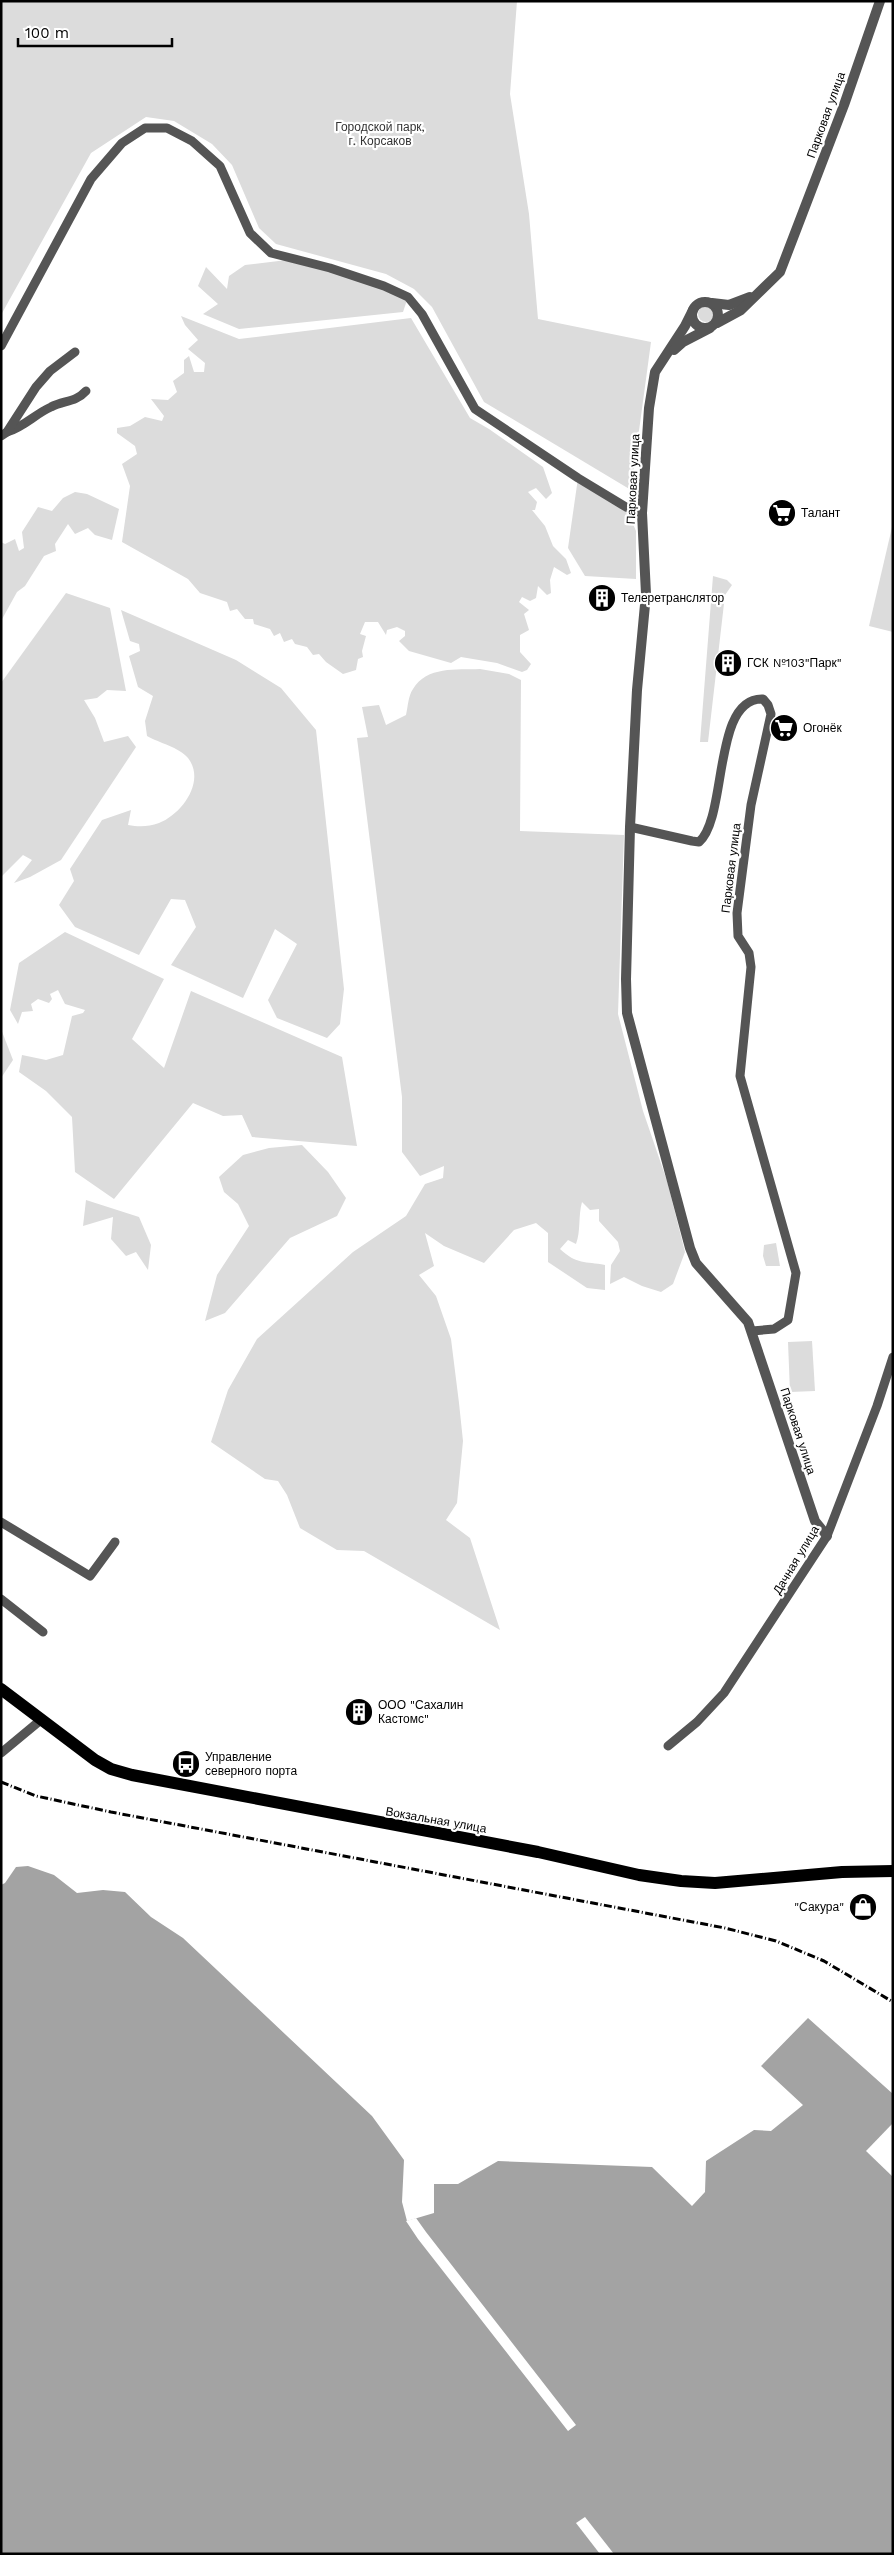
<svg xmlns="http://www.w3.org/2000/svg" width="894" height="2555" viewBox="0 0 894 2555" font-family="'Work Sans',sans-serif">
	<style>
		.green { fill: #dcdcdc }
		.water { fill: #a3a3a3 }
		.pier { fill: #fff }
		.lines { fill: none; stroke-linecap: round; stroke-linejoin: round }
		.minor { stroke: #555; stroke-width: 9 }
		.tertiary { stroke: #555; stroke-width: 10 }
		.primary { stroke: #000; stroke-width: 12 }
		.rail { stroke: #000; stroke-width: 3; stroke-dasharray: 8 2.5 1 2.5; stroke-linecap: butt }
		.labels { text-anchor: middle; stroke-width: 4.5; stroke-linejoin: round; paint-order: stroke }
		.street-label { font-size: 12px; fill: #000; stroke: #fff }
		.park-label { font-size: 12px; fill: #333; stroke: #fff }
		.poi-label { font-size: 12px; fill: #000; stroke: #fff; text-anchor: start }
	</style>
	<rect width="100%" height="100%" fill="#fff"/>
	<g class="green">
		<path d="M 1,1 L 517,1 L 510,94 L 529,214 L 538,319 L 651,342 L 631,490 L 484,402 L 432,307 L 414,289 L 386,274 L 276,244 L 259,228 L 232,165 L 212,144 L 174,121 L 146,117 L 91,153 L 1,315 Z"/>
		<path d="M 295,259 L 408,297 L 403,312 L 239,329 L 203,314 L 218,304 L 198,286 L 206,267 L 227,289 L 229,276 L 245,265 Z"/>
		<circle cx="706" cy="314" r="8"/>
		<path d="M 181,316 L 239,339 L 411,318 L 470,418 L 489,429 L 543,467 L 552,493 L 546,499 L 536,488 L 528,492 L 537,502 L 535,510 L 532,510 L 545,526 L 553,546 L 566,559 L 571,573 L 567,575 L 554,567 L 550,580 L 551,593 L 547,595 L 538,586 L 536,598 L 530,601 L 522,597 L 519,602 L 529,610 L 524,614 L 529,630 L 520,635 L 520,652 L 531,664 L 527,670 L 522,672 L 497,663 L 461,657 L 451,663 L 409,651 L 399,641 L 405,636 L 405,631 L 397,627 L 387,630 L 386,635 L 378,622 L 365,622 L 360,634 L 366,636 L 362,651 L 363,657 L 358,659 L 356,670 L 343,674 L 326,662 L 319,654 L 313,655 L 307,647 L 295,644 L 292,639 L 284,642 L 280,633 L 274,636 L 270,629 L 254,624 L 253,619 L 245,619 L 237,609 L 230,611 L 227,602 L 200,593 L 188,579 L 122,542 L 130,486 L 122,464 L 137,454 L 135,446 L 117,433 L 117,428 L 130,426 L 145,417 L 162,421 L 164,416 L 151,399 L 168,400 L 177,392 L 173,381 L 184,373 L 184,360 L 189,356 L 194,372 L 204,372 L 205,363 L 188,349 L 198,340 L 185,325 Z"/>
		<path d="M 578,478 L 626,507 L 636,531 L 636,579 L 585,576 L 568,548 Z"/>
		<path d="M 75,492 L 87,494 L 119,509 L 112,540 L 95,535 L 88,528 L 75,534 L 68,524 L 55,544 L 56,551 L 44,556 L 25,586 L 17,592 L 1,621 L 1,542 L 5,544 L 15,539 L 19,551 L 24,548 L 22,532 L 38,507 L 52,511 L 63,498 Z"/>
		<path d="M 893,523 L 893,632 L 869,626 Z"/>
		<path d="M 713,576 L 727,580 L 732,585 L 725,595 L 708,742 L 700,742 Z"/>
		<path d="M 66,593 L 110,608 L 126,691 L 107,690 L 97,698 L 84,700 L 95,718 L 104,742 L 128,736 L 136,747 L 61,860 L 30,877 L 14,883 L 32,860 L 23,855 L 1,877 L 1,683 Z"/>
		<path d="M 121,610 L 236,660 L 281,688 L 316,730 L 344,989 L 340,1024 L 327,1038 L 277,1018 L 268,1000 L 297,944 L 275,929 L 243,998 L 171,965 L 196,927 L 185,900 L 171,899 L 139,955 L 75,927 L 59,905 L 74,881 L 70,869 L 102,820 L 131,810 L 128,825 C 139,827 148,827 159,823 C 182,814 206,781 188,758 C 179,747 159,743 147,736 L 145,721 L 153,696 L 138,687 L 129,656 L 140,651 L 139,644 L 130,641 Z"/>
		<path d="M 480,669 L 509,674 L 521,680 L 520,831 L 624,835 L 618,1014 L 643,1111 L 667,1181 L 685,1252 L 673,1284 L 661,1292 L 642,1286 L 624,1277 L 610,1284 L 611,1265 L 620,1251 L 618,1242 L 599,1221 L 599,1209 L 590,1210 L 582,1202 C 578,1216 581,1231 576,1244 L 568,1240 L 560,1249 C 577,1265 585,1261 605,1265 L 605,1290 L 587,1288 L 548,1262 L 548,1233 L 536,1223 L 514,1230 L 484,1263 L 444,1246 L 425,1233 L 434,1266 L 419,1275 L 436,1296 L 451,1339 L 459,1403 L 463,1441 L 457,1503 L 446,1520 L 470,1538 L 500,1630 L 364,1551 L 337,1550 L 300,1528 L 287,1495 L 278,1481 L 265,1479 L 211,1442 L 228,1390 L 257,1339 L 353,1252 L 406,1216 L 425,1184 L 443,1178 L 444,1166 L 420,1176 L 402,1152 L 402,1097 L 357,738 L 368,737 L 362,707 L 379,705 L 386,725 L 406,715 C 408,707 408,696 413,689 C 427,666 456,670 480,669 Z"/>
		<path d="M 65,932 L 164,979 L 132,1039 L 164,1068 L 191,991 L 342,1057 L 357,1146 L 252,1137 L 242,1115 L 223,1116 L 193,1103 L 114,1199 L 75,1172 L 72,1117 L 46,1091 L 19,1072 L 22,1055 L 46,1060 L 63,1055 L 72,1016 L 83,1013 L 85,1010 L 65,1004 L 58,990 L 50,994 L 52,999 L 49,1003 L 38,999 L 31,1004 L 33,1011 L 22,1012 L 18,1024 L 10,1010 L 19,963 Z"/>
		<path d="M 1,1029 L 13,1060 L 1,1078 Z"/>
		<path d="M 302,1145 L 328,1172 L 346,1198 L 337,1216 L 290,1238 L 225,1313 L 205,1321 L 217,1275 L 249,1226 L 238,1204 L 224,1192 L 219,1177 L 243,1155 L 269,1148 Z"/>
		<path d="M 86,1200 L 139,1217 L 151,1245 L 148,1270 L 136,1252 L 126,1256 L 111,1239 L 113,1217 L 83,1226 Z"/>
		<path d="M 776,1243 L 780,1266 L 766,1266 L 763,1256 L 764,1245 Z"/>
		<path d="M 812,1341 L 815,1391 L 790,1392 L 788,1342 Z"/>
	</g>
	<path class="water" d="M 28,1866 L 54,1875 L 77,1893 L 103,1890 L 125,1892 L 151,1917 L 183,1938 L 372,2116 L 404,2160 L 402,2202 L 407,2221 L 434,2213 L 434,2184 L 458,2184 L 498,2161 L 652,2167 L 692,2206 L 705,2192 L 706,2161 L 754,2130 L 771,2131 L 803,2105 L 761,2066 L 808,2018 L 893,2094 L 893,2554 L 1,2554 L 1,1885 L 5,1883 L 16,1867 Z"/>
	<g class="pier">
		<path d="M 893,2123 L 893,2177 L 866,2151 Z"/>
		<path d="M 416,2218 L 426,2232 L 576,2425 L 568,2431 L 418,2239 L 406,2221 Z"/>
		<path d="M 585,2517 L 614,2554 L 600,2554 L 576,2523 Z"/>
	</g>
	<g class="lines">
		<g class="minor">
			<path d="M 1,346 L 91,179 L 122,143 L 145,128 L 167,128 L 192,141 L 220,166 L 250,233 L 271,253 L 330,268 L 384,286 L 408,297 L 422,314 L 475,409 L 578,478 L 626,507 L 642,513"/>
			<path d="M 7,432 C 24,427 35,414 51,407 C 64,400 75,403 86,391"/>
			<path d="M 1,436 L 7,432 L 36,387 L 50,371 L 75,352"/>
			<path d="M 630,827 L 692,841 L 699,842 C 728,817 712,697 763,699 L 768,705 L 771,714 L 751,805 L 737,913 L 738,936 L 749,953 L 751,967 L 740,1076 L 796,1273 L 788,1320 L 774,1329 L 752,1331"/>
			<path d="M 1,1522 L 90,1576 L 115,1542"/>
			<path d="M 1,1599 L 43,1632"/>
			<path d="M 668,1746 L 697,1722 L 724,1693 L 827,1536 L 877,1406 L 893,1357"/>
			<path d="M 1,1753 L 42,1719"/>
		</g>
		<g class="tertiary">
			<circle cx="705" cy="315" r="13"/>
			<path d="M 712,303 L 729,305 L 750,297"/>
			<path d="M 693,310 L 685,326 L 655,372 L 649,408 L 642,513 L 646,594 L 637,690 L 630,827 L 626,979 L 627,1013 L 690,1248 L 696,1263 L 748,1322 L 815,1521 L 827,1536"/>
			<path d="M 717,323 L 741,310 L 780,272 L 844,105 L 880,1"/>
			<path d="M 674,350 L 683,342 L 710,328"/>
		</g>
		<path class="primary" d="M 1,1689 L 95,1760 L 111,1769 L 132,1775 L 538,1852 L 639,1875 L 681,1881 L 715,1883 L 842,1872 L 893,1871"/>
		<path class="rail" d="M 1,1782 L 36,1796 L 111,1812 L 725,1928 L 776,1941 L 824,1961 L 893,2002"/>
	</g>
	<defs>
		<symbol id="supermarket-disc" viewBox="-11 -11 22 22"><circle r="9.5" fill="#000" stroke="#fff"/><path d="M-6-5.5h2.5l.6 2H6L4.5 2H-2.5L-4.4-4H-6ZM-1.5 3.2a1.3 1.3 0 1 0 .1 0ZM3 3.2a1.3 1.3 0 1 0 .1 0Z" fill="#fff"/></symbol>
		<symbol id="building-disc" viewBox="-11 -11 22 22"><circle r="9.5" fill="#000" stroke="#fff"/><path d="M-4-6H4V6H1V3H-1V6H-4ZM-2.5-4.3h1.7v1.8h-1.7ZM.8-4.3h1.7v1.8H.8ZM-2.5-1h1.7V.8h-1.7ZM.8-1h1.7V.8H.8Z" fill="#fff"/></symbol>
		<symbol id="bus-disc" viewBox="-11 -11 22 22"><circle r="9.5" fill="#000" stroke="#fff"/><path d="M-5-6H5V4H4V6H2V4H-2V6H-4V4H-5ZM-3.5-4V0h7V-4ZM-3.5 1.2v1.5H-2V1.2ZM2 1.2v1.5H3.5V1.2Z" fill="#fff"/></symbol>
		<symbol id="shop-disc" viewBox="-11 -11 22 22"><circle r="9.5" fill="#000" stroke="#fff"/><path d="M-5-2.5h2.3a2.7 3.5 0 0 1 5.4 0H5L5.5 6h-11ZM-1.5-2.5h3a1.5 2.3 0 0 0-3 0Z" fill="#fff"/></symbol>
	</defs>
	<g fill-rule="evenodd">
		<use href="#supermarket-disc" x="766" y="497" width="32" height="32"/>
		<use href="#building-disc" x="586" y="582" width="32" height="32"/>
		<use href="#building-disc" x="712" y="647" width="32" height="32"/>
		<use href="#supermarket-disc" x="768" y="712" width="32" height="32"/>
		<use href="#building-disc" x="343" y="1696" width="32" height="32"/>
		<use href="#bus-disc" x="170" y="1748" width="32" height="32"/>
		<use href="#shop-disc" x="847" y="1891" width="32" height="32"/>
	</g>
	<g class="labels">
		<g class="street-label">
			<text transform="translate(826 115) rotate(-70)" y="4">Парковая улица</text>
			<text transform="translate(633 479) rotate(-87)" y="4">Парковая улица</text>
			<text transform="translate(731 868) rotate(-83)" y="4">Парковая улица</text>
			<text transform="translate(798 1431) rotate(72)" y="4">Парковая улица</text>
			<text transform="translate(796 1560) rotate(-59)" y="4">Дачная улица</text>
			<text transform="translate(436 1820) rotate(10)" y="4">Вокзальная улица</text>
		</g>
		<g class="park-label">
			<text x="380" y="131">Городской парк,<tspan x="380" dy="14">г. Корсаков</tspan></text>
		</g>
		<g class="poi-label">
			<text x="801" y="517">Талант</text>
			<text x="621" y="602">Телеретранслятор</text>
			<text x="747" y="667">ГСК №103"Парк"</text>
			<text x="803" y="732">Огонёк</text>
			<text x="378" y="1709">ООО "Сахалин<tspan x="378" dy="14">Кастомс"</tspan></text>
			<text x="205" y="1761">Управление<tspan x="205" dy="14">северного порта</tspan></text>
			<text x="844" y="1911" text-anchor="end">"Сакура"</text>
		</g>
	</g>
	<rect width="894" height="2555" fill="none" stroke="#000000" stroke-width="5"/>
	<path d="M18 38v8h154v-8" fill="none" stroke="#000000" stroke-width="2.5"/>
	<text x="25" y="38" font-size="15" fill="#000000" stroke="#ffffff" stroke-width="4" paint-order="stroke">100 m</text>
</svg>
